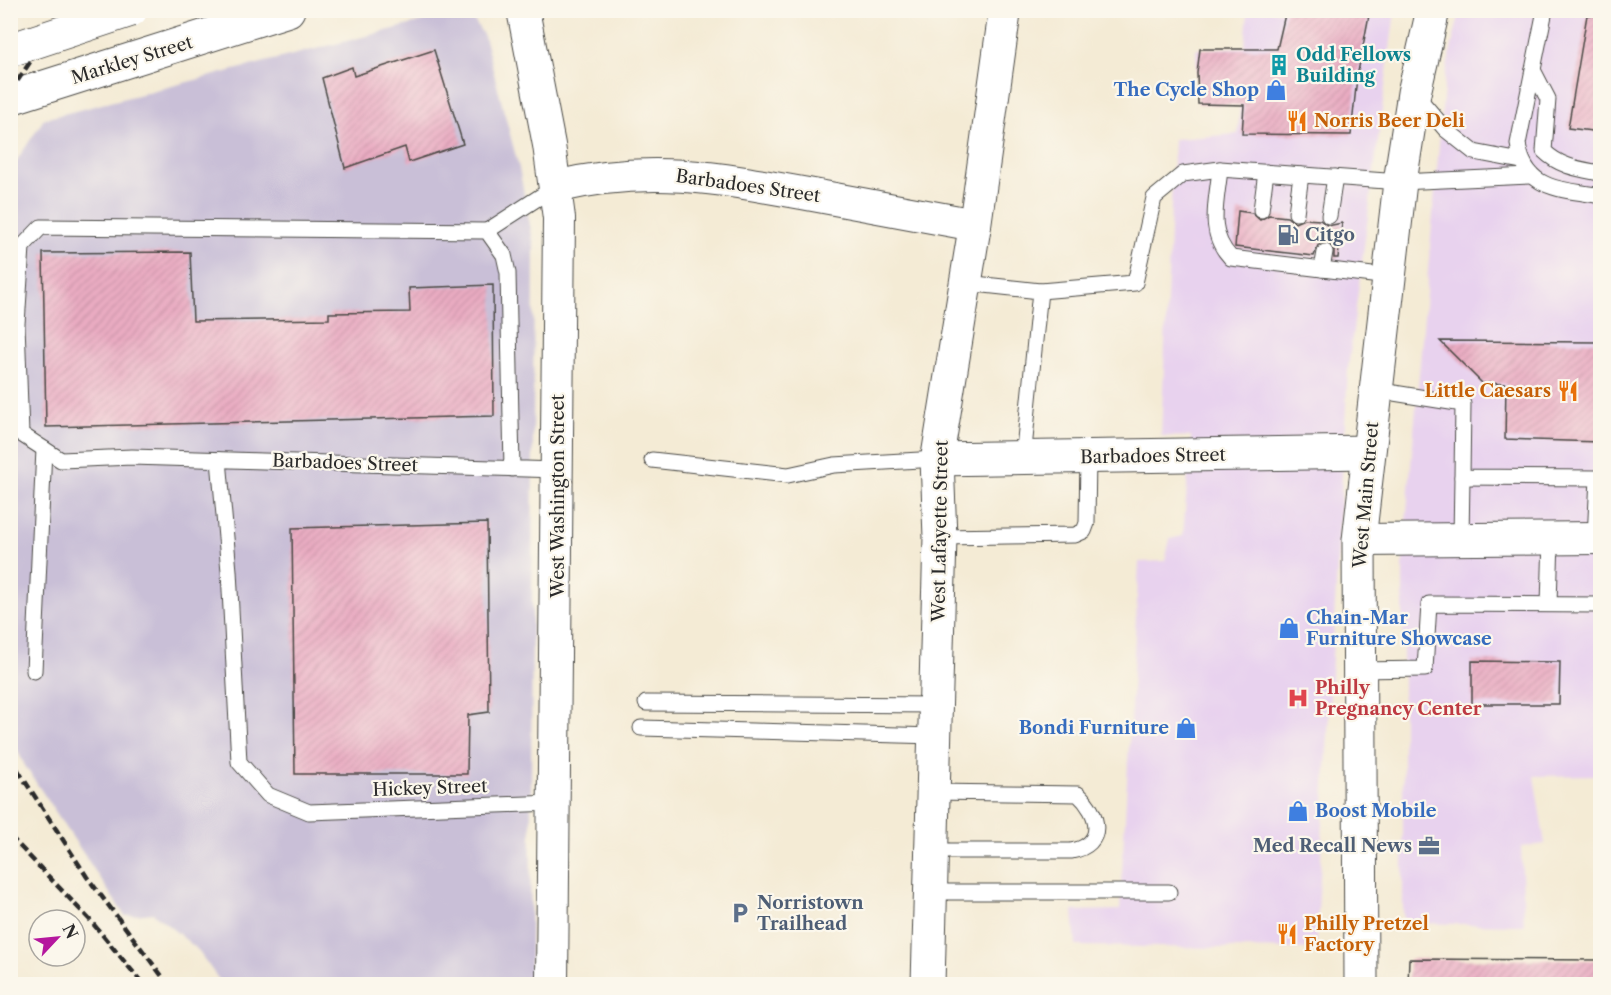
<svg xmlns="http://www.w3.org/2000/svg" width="1611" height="995" viewBox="0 0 1611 995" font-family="'Libre Caslon Text',serif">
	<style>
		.built { fill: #e8d2ee }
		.industrial { fill: #c9bfd7 }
		.building { fill: url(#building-hatch) }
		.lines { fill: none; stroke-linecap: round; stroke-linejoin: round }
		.service-casing { stroke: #494844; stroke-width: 17 }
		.minor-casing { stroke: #494844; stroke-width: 34 }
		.tertiary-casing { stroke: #494844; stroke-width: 35 }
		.primary-casing { stroke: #494844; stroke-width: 35 }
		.trunk-casing { stroke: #494844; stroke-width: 35 }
		.service { stroke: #fff; stroke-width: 15 }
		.minor { stroke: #fff; stroke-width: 32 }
		.tertiary { stroke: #fff; stroke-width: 33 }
		.primary { stroke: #fff; stroke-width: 33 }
		.trunk { stroke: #fff; stroke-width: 33 }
		.rail { stroke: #2b2b2b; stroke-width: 4.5; stroke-dasharray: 9 4.5; stroke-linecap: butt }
		.trunk-bridge-casing { stroke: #494844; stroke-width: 35; stroke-linecap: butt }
		.trunk-bridge { stroke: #fff; stroke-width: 33 }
		.labels { text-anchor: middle; stroke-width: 4.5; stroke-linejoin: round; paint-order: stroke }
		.culture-label { font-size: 18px; font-weight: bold; fill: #0d838f; stroke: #fbf7ec; text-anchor: start }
		.street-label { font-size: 18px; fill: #2b2b2b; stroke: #fbf7ec }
		.shop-label { font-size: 18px; font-weight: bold; fill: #366cbe; stroke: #fbf7ec; text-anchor: end }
		.food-label { font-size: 18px; font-weight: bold; fill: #c56008; stroke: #fbf7ec; text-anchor: start }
		.service-label { font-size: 18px; font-weight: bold; fill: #4e5e75; stroke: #fbf7ec; text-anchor: start }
		.health-label { font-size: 18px; font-weight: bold; fill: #be3a42; stroke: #fbf7ec; text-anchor: start }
	</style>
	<defs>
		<pattern id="building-hatch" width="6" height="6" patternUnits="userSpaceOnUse" patternTransform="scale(1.5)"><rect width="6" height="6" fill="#eaacc2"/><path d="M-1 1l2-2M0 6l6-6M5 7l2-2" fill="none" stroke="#c994a7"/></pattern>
	</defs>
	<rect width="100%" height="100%" fill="#fbf7ec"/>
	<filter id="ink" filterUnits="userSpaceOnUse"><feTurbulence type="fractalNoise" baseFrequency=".0167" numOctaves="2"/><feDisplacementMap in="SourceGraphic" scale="12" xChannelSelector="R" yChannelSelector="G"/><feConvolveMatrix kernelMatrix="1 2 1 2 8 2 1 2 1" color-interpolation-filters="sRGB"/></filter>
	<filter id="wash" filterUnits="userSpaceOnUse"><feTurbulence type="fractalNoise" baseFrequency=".008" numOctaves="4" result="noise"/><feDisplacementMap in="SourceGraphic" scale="24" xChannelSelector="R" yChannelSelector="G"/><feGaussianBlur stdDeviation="1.35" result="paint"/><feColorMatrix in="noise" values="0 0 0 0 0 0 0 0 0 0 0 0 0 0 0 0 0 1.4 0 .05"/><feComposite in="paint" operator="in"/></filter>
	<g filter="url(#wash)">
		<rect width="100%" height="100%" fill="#f4ebd5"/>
		<g class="built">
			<path d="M 1248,11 L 1395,11 L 1348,368 L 1316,949 L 1076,946 L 1073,911 L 1120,910 L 1139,562 L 1165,561 L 1170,539 L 1183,536 L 1191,437 L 1161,436 L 1174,139 L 1238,134 L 1240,105 L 1198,104 L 1196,49 L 1245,47 Z"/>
			<path d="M 1460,11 L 1600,11 L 1600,775 L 1534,776 L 1545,844 L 1521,847 L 1524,925 L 1403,923 L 1403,557 L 1445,76 Z"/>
		</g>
		<path class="industrial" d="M 464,11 L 468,11 L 484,36 L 519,168 L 534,246 L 530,984 L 222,984 L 196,948 L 153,913 L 125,916 L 25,766 L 10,735 L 10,171 L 44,119 Z"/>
		<g id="blocks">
			<g class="building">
				<path d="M 1286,10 L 1370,10 L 1357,77 L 1351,135 L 1242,134 L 1244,105 L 1198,104 L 1197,73 L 1200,49 L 1277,49 Z"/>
				<path d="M 1587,15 L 1600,16 L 1600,132 L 1568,128 Z"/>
				<path d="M 434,50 L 463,144 L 409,162 L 405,147 L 345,168 L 322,78 L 352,67 L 354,76 Z"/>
				<path d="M 1238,211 L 1252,213 L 1260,220 L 1269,215 L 1287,217 L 1295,223 L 1304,219 L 1320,220 L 1328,226 L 1342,223 L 1338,258 L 1334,258 L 1334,248 L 1326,242 L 1318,245 L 1314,256 L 1235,247 Z"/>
				<path d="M 190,252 L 193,321 L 329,319 L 329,313 L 410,312 L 409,288 L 493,285 L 494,416 L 46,427 L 43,253 Z"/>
				<path d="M 1440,341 L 1600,342 L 1600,442 L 1505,439 L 1506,384 L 1482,383 Z"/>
				<path d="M 487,523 L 489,712 L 468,715 L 467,774 L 295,774 L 292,528 Z"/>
				<path d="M 1472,661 L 1560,662 L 1559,704 L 1472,704 Z"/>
				<path d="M 1409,959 L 1600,960 L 1600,984 L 1408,984 Z"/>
			</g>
		</g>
	</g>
	<g filter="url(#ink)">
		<use href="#blocks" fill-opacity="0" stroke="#494844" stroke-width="1.5"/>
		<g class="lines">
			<defs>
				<g id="service">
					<path d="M 1545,10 L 1518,144 C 1526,192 1561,188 1600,196"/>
					<path d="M 1533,70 L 1548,99 L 1544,151 C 1560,167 1579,169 1600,173"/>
					<path d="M 1416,95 L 1445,129 L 1474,152 L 1521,161"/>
					<path d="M 1220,169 C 1217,202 1206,232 1231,258 L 1389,277"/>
					<path d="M 1261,210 L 1266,172"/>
					<path d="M 1296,213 L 1301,175"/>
					<path d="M 1329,216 L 1335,177"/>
					<path d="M 487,231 L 555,187"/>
					<path d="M 1322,269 L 1325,252"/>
					<path d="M 966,283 L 1040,291"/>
					<path d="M 1375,390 L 1463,404 L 1462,477 L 1600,478"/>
					<path d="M 1023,459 L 1040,291 L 1135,283 L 1154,198 L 1183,174 L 1220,169 L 1400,182 L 1530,176"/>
					<path d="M 219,460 L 229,571 L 239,762 L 268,795 L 309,812 L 553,803"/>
					<path d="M 652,460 L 788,475 L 834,465 L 937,459"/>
					<path d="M 512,469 L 508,273 L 504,255 L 487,231 L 41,227 L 22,247 L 17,324 L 21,434 L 61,460 L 132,457 L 558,470"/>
					<path d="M 940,537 L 1075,535 L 1084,531 L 1087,523 L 1088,458"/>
					<path d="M 1595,538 L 1598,478"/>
					<path d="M 1461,539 L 1462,477"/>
					<path d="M 1549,604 L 1551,538"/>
					<path d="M 1359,670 L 1425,669 L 1429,604 L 1600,605"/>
					<path d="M 34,671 L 44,449"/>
					<path d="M 646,703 L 936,705"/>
					<path d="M 641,728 L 935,736"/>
					<path d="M 932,851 L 1071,851 C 1106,845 1100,814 1078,794 L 933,792"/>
					<path d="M 930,892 L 1169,892"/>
				</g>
				<g id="minor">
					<path d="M 523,10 L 549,145 L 559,218 L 552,984"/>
					<path d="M 555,187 C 649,164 720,178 813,195 C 867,205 921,215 975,225"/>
					<path d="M 937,459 L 975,225 L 1005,10"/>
					<path d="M 1359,540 L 1600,538"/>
				</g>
				<path id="tertiary" d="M 928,984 L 940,537 L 937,459 L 1368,452"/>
				<path id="primary" d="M 1361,984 L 1359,540 L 1400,182 L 1414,93 L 1433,10"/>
				<path id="trunk" d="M 10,98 L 288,10"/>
			</defs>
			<use href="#service" class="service-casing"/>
			<use href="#minor" class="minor-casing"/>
			<use href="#tertiary" class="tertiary-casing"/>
			<use href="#primary" class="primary-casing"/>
			<use href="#trunk" class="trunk-casing"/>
			<use href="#service" class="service"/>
			<use href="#minor" class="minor"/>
			<use href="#tertiary" class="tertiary"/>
			<use href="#primary" class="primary"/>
			<use href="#trunk" class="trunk"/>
			<g class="rail">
				<path d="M 10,92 L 65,10"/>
				<path d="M 10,758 L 87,877 L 168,984"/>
				<path d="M 10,836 L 90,920 L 143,984"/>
			</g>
			<defs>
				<path id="trunk-bridge" d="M 10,50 L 131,10"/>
			</defs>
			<use href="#trunk-bridge" class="trunk-bridge-casing"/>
			<use href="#trunk-bridge" class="trunk-bridge"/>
		</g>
	</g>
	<defs>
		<symbol id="building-bare" viewBox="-9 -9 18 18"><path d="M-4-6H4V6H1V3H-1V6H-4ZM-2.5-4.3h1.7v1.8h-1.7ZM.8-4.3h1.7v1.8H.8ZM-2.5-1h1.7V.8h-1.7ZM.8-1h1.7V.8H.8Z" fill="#0f9aa8" stroke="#fbf7ec" stroke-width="2.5" paint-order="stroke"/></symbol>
		<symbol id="shop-bare" viewBox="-9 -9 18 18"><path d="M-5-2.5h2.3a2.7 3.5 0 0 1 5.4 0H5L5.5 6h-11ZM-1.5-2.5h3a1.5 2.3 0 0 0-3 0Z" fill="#3f7fe0" stroke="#fbf7ec" stroke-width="2.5" paint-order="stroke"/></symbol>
		<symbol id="restaurant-bare" viewBox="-9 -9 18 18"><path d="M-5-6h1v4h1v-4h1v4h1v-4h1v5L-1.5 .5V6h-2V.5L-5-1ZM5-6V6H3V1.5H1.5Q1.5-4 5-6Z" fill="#e8710a" stroke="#fbf7ec" stroke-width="2.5" paint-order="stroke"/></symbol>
		<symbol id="fuel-bare" viewBox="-9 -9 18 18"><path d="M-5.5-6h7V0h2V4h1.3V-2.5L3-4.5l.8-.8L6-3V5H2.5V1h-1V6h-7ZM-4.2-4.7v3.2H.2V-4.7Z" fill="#5c6f8a" stroke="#fbf7ec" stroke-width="2.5" paint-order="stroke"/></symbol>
		<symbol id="hospital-bare" viewBox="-9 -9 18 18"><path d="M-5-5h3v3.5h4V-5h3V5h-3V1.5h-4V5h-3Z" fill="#e0444e" stroke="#fbf7ec" stroke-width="2.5" paint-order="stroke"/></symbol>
		<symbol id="office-bare" viewBox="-9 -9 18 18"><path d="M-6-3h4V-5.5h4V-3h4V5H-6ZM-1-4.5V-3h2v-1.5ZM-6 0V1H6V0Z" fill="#5c6f8a" stroke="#fbf7ec" stroke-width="2.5" paint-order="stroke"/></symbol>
		<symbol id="parking-bare" viewBox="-9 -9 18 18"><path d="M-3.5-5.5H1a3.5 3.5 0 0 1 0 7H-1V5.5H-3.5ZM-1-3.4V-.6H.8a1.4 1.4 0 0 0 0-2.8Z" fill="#5c6f8a" stroke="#fbf7ec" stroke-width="2.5" paint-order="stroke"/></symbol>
	</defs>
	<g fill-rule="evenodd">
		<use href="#building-bare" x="1264" y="50" width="30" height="30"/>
		<use href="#shop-bare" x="1261" y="75" width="30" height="30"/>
		<use href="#restaurant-bare" x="1282" y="106" width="30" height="30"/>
		<use href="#fuel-bare" x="1273" y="220" width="30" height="30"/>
		<use href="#restaurant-bare" x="1553" y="376" width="30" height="30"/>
		<use href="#shop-bare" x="1274" y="613" width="30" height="30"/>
		<use href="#hospital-bare" x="1283" y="683" width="30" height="30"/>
		<use href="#shop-bare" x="1171" y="713" width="30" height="30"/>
		<use href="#shop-bare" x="1283" y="796" width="30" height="30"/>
		<use href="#office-bare" x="1414" y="831" width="30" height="30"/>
		<use href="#parking-bare" x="725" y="898" width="30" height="30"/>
		<use href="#restaurant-bare" x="1272" y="919" width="30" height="30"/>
	</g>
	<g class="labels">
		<g class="culture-label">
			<text x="1296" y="61">Odd Fellows<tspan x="1296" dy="21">Building</tspan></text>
		</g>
		<g class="street-label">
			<text transform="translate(132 60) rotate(-17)" y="6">Markley Street</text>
			<text transform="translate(748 186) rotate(8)" y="6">Barbadoes Street</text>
			<text transform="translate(1153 456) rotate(-1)" y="6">Barbadoes Street</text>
			<text transform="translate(345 463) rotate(2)" y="6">Barbadoes Street</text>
			<text transform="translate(1366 495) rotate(-85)" y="6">West Main Street</text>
			<text transform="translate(558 496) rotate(-90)" y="6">West Washington Street</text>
			<text transform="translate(940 531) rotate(-89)" y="6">West Lafayette Street</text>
			<text transform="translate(430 788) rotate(-2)" y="6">Hickey Street</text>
		</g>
		<g class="shop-label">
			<text x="1259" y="96">The Cycle Shop</text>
			<text x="1306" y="624" text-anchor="start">Chain-Mar<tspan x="1306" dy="21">Furniture Showcase</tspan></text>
			<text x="1169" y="734">Bondi Furniture</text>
			<text x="1315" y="817" text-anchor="start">Boost Mobile</text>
		</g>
		<g class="food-label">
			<text x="1314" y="127">Norris Beer Deli</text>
			<text x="1551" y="397" text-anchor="end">Little Caesars</text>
			<text x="1304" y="930">Philly Pretzel<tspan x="1304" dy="21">Factory</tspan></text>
		</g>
		<g class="service-label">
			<text x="1305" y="241">Citgo</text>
			<text x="1412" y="852" text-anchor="end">Med Recall News</text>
			<text x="757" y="909">Norristown<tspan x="757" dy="21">Trailhead</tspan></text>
		</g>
		<g class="health-label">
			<text x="1315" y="694">Philly<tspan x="1315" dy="21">Pregnancy Center</tspan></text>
		</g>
	</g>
	<rect width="1611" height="995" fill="none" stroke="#fbf7ec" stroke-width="36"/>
	<g transform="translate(57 938) rotate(64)"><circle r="28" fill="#fbf7ec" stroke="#a8a59f" stroke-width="1.5"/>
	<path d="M0-4.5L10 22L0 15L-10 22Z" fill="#b5179e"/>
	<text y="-9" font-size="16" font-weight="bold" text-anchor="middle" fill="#2b2b2b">N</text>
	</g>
</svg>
